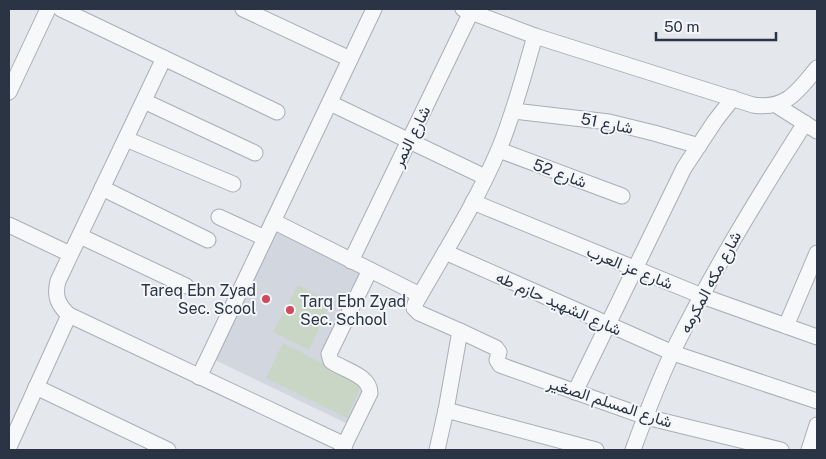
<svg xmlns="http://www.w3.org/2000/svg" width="826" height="459" viewBox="0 0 826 459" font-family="'Public Sans',Vazirmatn,sans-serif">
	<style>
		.built { fill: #d2d6de }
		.garden { fill: #c9d6c5 }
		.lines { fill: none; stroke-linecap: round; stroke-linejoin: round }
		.minor-casing { stroke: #a9aeb7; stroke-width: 17 }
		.minor { stroke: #f7f8fa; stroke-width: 15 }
		.poi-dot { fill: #d1495b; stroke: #f4f6f9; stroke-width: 2 }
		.labels { text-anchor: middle; stroke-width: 4; stroke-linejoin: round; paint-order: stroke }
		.street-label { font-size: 16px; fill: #2b3445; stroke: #f4f6f9 }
		.poi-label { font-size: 16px; fill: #2b3445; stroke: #f4f6f9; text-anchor: end }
	</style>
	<rect width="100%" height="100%" fill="#e4e7ec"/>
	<path class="built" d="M 273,222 L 367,270 L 328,350 L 365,383 L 352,426 L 209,357 Z"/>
	<g class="garden">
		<path d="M 298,285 L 331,302 L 309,350 L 273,332 Z"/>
		<path d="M 283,343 L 362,384 L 347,418 L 266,378 Z"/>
	</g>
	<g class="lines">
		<defs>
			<g id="minor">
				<path d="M 61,9 L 277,112"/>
				<path d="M 243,9 L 350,59"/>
				<path d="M 463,9 L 535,36 L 753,105 C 786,110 798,91 817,68"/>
				<path d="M 164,58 L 58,281 C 54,296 58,305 69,315 L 345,445"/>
				<path d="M 9,92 L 48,9"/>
				<path d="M 144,101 L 255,153"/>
				<path d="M 330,103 L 485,177"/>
				<path d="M 776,105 L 817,131"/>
				<path d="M 514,111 L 609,122 L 654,133 L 699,146"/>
				<path d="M 126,139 L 233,184"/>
				<path d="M 499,150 L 622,196"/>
				<path d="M 102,188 L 208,240"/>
				<path d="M 473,202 L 702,296 L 817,337"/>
				<path d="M 219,217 L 265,238"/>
				<path d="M 273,221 L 420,295"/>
				<path d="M 9,225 L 70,254"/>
				<path d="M 80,236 L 186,286"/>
				<path d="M 445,252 L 673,353 L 817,401"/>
				<path d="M 351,261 L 471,12"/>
				<path d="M 786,326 L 817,253"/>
				<path d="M 460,331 L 496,348 L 499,352 L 497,360 L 500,365 L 646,417 L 781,450"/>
				<path d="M 199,377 L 374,9"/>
				<path d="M 36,387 L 168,450"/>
				<path d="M 575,392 L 684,168 L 715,121 L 733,98"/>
				<path d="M 446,410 L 596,450"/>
				<path d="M 9,447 L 69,315"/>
				<path d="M 342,450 L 370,393 C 370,375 343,370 331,361 L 329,354 L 370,270"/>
				<path d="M 437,450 L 446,410 L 460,331 L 419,313 L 414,308 L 415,304 C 444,253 476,203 499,149 C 514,113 524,74 535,36"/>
				<path d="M 633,450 C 645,417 658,383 673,351 C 712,272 758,197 805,123"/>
				<path d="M 809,450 L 817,425"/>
			</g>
		</defs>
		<use href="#minor" class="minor-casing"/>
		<use href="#minor" class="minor"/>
	</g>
	<g class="poi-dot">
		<circle cx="266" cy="299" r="5"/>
		<circle cx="290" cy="310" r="5"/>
	</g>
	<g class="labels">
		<g class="street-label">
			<text transform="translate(607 123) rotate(11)" y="6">شارع 51</text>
			<text transform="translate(411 136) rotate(-64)" y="6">شارع النمر</text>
			<text transform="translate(560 173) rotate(20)" y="6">شارع 52</text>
			<text transform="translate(630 267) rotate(22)" y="6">شارع عز العرب</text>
			<text transform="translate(710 282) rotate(-62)" y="6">شارع مكه المكرمه</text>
			<text transform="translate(559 303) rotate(24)" y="6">شارع الشهيد حازم طه</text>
			<text transform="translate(610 402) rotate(18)" y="6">شارع المسلم الصغير</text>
		</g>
		<g class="poi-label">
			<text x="256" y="296">Tareq Ebn Zyad<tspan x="256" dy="18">Sec. Scool</tspan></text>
			<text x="300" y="307" text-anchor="start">Tarq Ebn Zyad<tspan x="300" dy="18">Sec. School</tspan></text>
		</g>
	</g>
	<rect width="826" height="459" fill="none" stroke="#2b3445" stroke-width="20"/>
	<path d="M656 32v8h120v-8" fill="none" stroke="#2b3445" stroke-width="2.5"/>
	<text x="664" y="32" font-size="15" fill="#2b3445" stroke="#f4f6f9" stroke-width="4" paint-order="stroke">50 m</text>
</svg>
